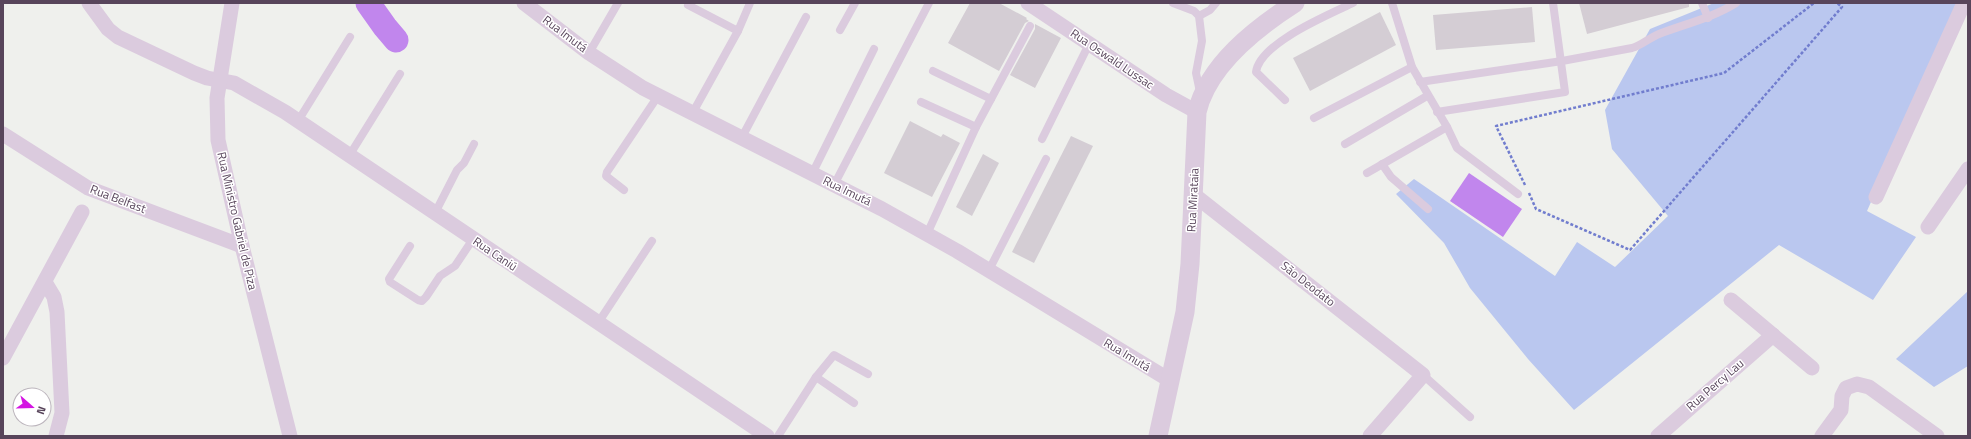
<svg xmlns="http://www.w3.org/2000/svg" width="1971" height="439" viewBox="0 0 1971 439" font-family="'Titillium Web',sans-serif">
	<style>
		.green { fill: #bac7ef }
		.water { fill: #c186ed }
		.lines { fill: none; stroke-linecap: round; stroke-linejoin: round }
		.river { stroke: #c186ed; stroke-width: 25 }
		.building { fill: #d4cdd4 }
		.path { stroke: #717dce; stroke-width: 2.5; stroke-dasharray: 3 2; stroke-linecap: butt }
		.service { stroke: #dbcbde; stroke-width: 8 }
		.minor { stroke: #dbcbde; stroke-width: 15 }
		.tertiary { stroke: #dbcbde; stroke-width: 19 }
		.labels { text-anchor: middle; stroke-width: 3; stroke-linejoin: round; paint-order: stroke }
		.street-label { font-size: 12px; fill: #58455b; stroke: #fff }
	</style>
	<rect width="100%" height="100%" fill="#eff0ed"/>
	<g class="green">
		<path d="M 1714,3 L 1959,3 L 1867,211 L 1916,237 L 1873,300 L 1779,245 L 1574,410 L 1528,359 L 1470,288 L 1444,243 L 1396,194 L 1414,179 L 1555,276 L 1577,242 L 1615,267 L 1668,216 L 1612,149 L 1605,110 L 1650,29 Z"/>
		<path d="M 1968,291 L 1968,366 L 1934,387 L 1896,359 Z"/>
	</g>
	<path class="water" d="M 1469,173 L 1522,209 L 1503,237 L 1450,201 Z"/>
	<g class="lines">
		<path class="river" d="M 368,3 L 385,27 L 396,40"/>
	</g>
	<g class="building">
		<path d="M 970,3 L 999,3 L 1027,18 L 1026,19 L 1029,21 L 1025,23 L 999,71 L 948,43 Z"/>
		<path d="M 1579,3 L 1689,3 L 1689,7 L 1587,34 Z"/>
		<path d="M 1532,7 L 1535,42 L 1436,50 L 1433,15 Z"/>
		<path d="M 1380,12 L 1396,45 L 1310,91 L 1293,58 Z"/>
		<path d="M 1035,24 L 1061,38 L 1035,88 L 1010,75 L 1035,29 Z"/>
		<path d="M 910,121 L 941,137 L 943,134 L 960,143 L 932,197 L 884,173 Z"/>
		<path d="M 1071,136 L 1093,146 L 1034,263 L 1012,252 Z"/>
		<path d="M 983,154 L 999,163 L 972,216 L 956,207 Z"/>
	</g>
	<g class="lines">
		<g class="path">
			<path d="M 1525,185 L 1496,126 L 1724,73 L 1814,3"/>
			<path d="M 1529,193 L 1536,209 L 1630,250 L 1842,7 L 1837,3"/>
		</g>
		<g class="service">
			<path d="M 1173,3 L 1194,11 L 1199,16 L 1202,41 L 1196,73 L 1200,92"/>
			<path d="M 1392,3 L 1412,67 L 1447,127 L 1457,148 L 1518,194"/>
			<path d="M 1702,3 L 1708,18"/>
			<path d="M 688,5 L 738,31"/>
			<path d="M 1199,16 L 1210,10 L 1216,3"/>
			<path d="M 840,30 L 855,3"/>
			<path d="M 589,53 L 618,3"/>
			<path d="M 933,71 L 991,99"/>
			<path d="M 1420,82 L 1562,61 L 1632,48 C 1642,45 1649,38 1659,34 C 1685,24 1712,18 1736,3"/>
			<path d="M 1285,100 L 1256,72 C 1260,43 1328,15 1353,3"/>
			<path d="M 921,102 L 976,127"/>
			<path d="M 1437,112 L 1565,92 L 1553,3"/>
			<path d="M 692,114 L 738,31 L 750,3"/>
			<path d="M 1314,118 L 1412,67"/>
			<path d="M 298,121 L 350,37"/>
			<path d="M 741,139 L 806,17"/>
			<path d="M 1042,139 L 1089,44"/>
			<path d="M 1345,144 L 1427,96"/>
			<path d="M 349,156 L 400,74"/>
			<path d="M 1382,164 L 1391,177 L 1428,209"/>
			<path d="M 1367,173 L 1447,127"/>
			<path d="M 812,174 L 874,49"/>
			<path d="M 834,185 L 929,3"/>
			<path d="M 624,190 L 606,176 L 607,172 L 658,96"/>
			<path d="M 435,213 L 457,170 L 464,163 L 474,144"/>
			<path d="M 927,234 L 976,127 L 1030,26"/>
			<path d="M 410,246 L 389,279 L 390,282 L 418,300 L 422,301 L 426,297 L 440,276 L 455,266 L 473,239"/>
			<path d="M 989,270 L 1046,159"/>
			<path d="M 598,323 L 652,241"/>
			<path d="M 1423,375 L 1470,417"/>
			<path d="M 816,377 L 854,403"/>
			<path d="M 778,436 L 816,377 L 834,355 L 868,374"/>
		</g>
		<g class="minor">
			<path d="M 89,3 L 108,29 L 118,37 L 194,73 L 207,78 L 234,83 L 285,112 L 767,436"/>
			<path d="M 232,3 L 217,98 L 218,140 L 242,246 L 290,436"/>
			<path d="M 524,3 L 589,53 L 643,88 L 882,209 L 957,251 L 1171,381"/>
			<path d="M 1028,3 L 1166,95 L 1197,112"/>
			<path d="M 3,134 L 88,188 L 242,246"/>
			<path d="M 1193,194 L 1423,375 L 1370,436"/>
			<path d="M 1876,197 L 1964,3"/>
			<path d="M 1928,227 L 1968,169"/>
			<path d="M 45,282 L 54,297 L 57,312 L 62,413 L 56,436"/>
			<path d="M 1731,300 L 1812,368"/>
			<path d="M 3,358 L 82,212"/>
			<path d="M 1658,436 L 1773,335"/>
			<path d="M 1822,436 L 1841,410 L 1842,396 L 1846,388 L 1857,384 L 1869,387 L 1937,436"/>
		</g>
		<path class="tertiary" d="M 1158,436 L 1185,312 L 1190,264 L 1197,112 C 1208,65 1256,28 1295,3"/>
	</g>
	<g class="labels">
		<g class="street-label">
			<text transform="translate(565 34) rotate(37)" y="4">Rua Imutá</text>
			<text transform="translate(1112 59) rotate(34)" y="4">Rua Oswald Lussac</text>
			<text transform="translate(847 191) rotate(26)" y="4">Rua Imutá</text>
			<text transform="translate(118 199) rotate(21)" y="4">Rua Belfast</text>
			<text transform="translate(1193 200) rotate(-87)" y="4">Rua Mirataia</text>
			<text transform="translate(237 221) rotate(77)" y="4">Rua Ministro Gabriel de Piza</text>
			<text transform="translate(495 254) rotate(34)" y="4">Rua Caniú</text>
			<text transform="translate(1308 284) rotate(38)" y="4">São Deodato</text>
			<text transform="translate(1127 355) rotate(31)" y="4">Rua Imutá</text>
			<text transform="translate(1715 385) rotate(-41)" y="4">Rua Percy Lau</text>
		</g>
	</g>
	<rect width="1971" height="439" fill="none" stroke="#58455b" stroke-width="8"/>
	<g transform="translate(32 407) rotate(110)"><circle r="19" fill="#ffffff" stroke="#bcb5bd"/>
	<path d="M0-3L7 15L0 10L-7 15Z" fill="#d415e2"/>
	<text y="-6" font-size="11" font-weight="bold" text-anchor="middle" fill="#58455b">N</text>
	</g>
</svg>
